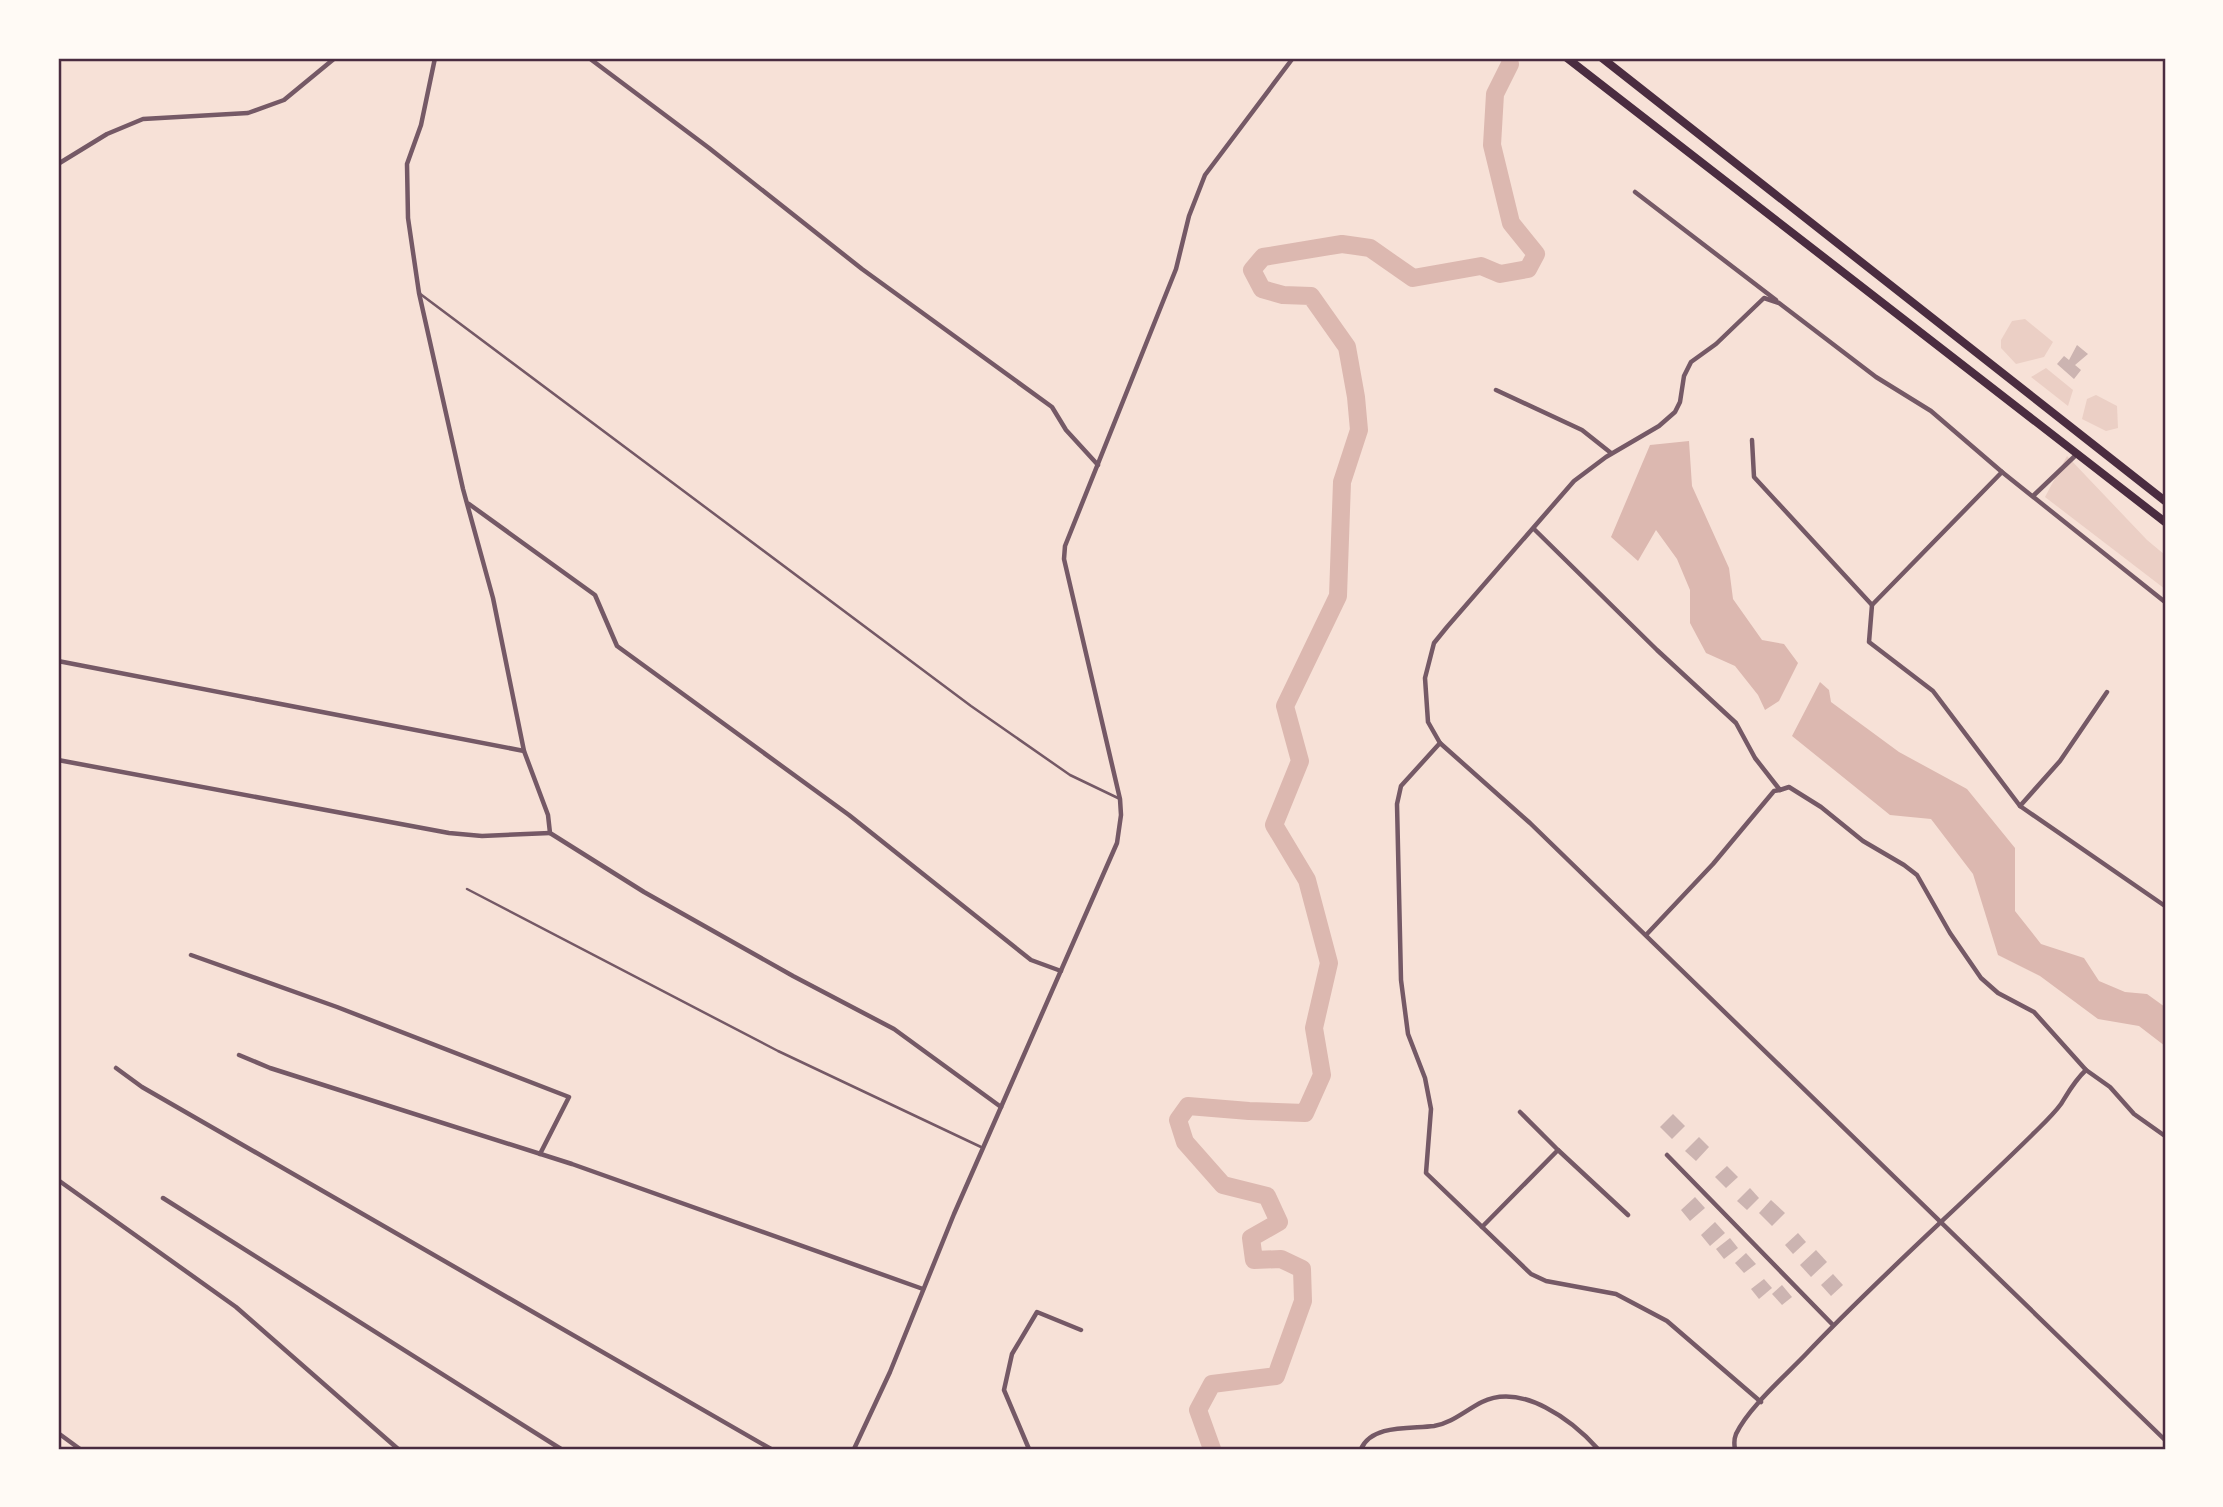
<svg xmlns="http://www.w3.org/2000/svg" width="2223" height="1507" viewBox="0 0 2223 1507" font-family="'DM Sans',sans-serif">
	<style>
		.green { fill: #ebcfc5 }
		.water { fill: #dcb8b0 }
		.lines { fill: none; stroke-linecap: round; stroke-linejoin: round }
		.river { stroke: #dcb8b0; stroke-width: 18 }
		.building { fill: #ccb4b1 }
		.service { stroke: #755966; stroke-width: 2.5 }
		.minor { stroke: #755966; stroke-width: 4.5 }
		.trunk { stroke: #4a2c40; stroke-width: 8 }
		.neatline { fill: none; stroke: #4a2c40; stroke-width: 2.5 }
	</style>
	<rect width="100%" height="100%" fill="#f7e1d7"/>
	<g class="green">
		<path d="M 2025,319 L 2053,342 L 2044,357 L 2016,364 L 2001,348 L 2001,340 L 2012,321 Z"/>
		<path d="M 2046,368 L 2073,390 L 2068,406 L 2031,377 Z"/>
		<path d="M 2096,395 L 2117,406 L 2118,428 L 2106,431 L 2082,419 L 2087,399 Z"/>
		<path d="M 2067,456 L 2147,540 L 2165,555 L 2165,589 L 2045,497 Z"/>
	</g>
	<g class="water">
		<path d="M 1689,441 L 1692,486 L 1729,568 L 1733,599 L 1762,640 L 1784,644 L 1798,663 L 1779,701 L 1765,710 L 1758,695 L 1735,666 L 1706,653 L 1690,623 L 1690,590 L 1677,559 L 1656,530 L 1638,561 L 1611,537 L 1650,445 Z"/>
		<path d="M 1820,682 L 1829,690 L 1831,702 L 1899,752 L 1967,789 L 2015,848 L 2015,911 L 2041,944 L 2084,958 L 2099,981 L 2125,992 L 2147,994 L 2165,1007 L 2165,1046 L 2139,1026 L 2098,1019 L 2040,976 L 1998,955 L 1973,874 L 1931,819 L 1890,815 L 1792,736 Z"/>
	</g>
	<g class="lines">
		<path class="river" d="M 1212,1449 L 1198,1410 L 1212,1384 L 1276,1376 L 1303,1301 L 1302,1269 L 1281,1259 L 1254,1260 L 1251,1238 L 1279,1222 L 1267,1196 L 1223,1185 L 1185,1142 L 1178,1120 L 1188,1106 L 1249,1111 L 1305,1113 L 1322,1075 L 1314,1028 L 1329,963 L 1307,880 L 1274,825 L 1300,761 L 1285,706 L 1338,596 L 1342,482 L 1359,430 L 1356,397 L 1347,347 L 1311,296 L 1283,295 L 1262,289 L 1252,270 L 1263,257 L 1342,244 L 1370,248 L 1413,278 L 1481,266 L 1500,274 L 1528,269 L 1536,254 L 1511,223 L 1492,145 L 1495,94 L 1510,64"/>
	</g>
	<g class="building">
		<path d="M 2077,345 L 2088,354 L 2075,365 L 2081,370 L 2074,379 L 2057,364 L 2064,356 L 2069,360 Z"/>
		<path d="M 1673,1114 L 1685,1126 L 1672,1139 L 1660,1127 Z"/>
		<path d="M 1699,1137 L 1709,1147 L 1696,1161 L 1685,1151 Z"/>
		<path d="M 1727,1166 L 1738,1177 L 1726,1188 L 1715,1177 Z"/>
		<path d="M 1750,1188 L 1759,1198 L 1747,1210 L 1737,1201 Z"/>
		<path d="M 1695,1197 L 1705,1208 L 1690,1221 L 1681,1210 Z"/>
		<path d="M 1771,1200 L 1785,1213 L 1772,1226 L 1759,1213 Z"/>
		<path d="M 1715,1222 L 1725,1233 L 1710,1246 L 1701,1235 Z"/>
		<path d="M 1798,1233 L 1806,1242 L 1793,1254 L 1785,1245 Z"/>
		<path d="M 1730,1238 L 1738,1248 L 1724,1259 L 1716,1249 Z"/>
		<path d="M 1816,1250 L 1827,1262 L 1811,1277 L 1800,1265 Z"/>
		<path d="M 1746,1253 L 1756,1264 L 1744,1273 L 1735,1263 Z"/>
		<path d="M 1833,1274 L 1843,1285 L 1831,1296 L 1821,1285 Z"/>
		<path d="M 1764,1279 L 1772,1288 L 1759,1299 L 1751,1289 Z"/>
		<path d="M 1782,1285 L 1792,1297 L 1782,1305 L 1772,1294 Z"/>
	</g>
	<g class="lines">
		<g class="service">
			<path d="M 419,293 L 971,706 L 1070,775 L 1120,799"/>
			<path d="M 467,889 L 778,1051 L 981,1147"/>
		</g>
		<g class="minor">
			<path d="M 435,58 L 421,125 L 407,164 L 408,218 L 419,293 L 463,489 L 493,598 L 524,751 L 548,815 L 550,833 L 644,892 L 793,976 L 894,1029 L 1001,1107"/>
			<path d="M 589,58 L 709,148 L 862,269 L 1052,407 L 1066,430 L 1098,465"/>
			<path d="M 58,164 L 107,134 L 143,119 L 248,113 L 284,100 L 335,58"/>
			<path d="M 1635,192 L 1776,300"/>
			<path d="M 1496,390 L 1582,430 L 1611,453"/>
			<path d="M 1752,440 L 1754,477 L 1872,605 L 1869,642 L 1933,691 L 2020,806 L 2165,906"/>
			<path d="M 2033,496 L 2077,454"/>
			<path d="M 469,504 L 595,595 L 617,646 L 849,815 L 1031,960 L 1061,971"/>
			<path d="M 1534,529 L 1657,650 L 1736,723 L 1755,758 L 1780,790 L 1789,787 L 1821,807 L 1863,841 L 1904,865 L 1917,875 L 1950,933 L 1981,978 L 1998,993 L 2034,1012 L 2086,1070 L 2110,1087 L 2134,1114 L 2165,1136"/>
			<path d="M 2165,602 L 2002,472 L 1931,411 L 1876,377 L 1779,303 L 1764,298 L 1716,344 L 1691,362 L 1684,376 L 1680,402 L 1675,412 L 1659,426 L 1606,457 L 1574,481 L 1447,627 L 1434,643 L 1425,678 L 1428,722 L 1440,743 L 1530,823 L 2165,1440"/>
			<path d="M 1872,605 L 2002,472"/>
			<path d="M 58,661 L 524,751"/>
			<path d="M 1440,743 L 1401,786 L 1397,804 L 1401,980 L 1408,1034 L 1425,1078 L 1431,1109 L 1426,1173 L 1531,1274 L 1546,1281 L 1616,1294 L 1667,1321 L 1761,1402"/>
			<path d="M 58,760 L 449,833 L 482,836 L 550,833"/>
			<path d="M 2020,806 L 2060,761 L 2107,692"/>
			<path d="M 1646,935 L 1713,864 L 1774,791 L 1780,790"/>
			<path d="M 191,955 L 337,1007 L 569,1097 L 540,1154"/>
			<path d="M 239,1055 L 270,1068 L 572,1164 L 923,1289"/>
			<path d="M 116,1068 L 142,1087 L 771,1449"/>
			<path d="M 1520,1112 L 1558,1150"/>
			<path d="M 1667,1155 L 1833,1325"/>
			<path d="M 58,1180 L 236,1307 L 398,1449"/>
			<path d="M 163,1198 L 561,1449"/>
			<path d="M 1482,1227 L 1558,1150 L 1628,1215"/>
			<path d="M 58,1433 L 80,1449"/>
			<path d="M 854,1449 L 890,1372 L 954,1214 L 1117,843 L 1121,815 L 1120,799 L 1064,559 L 1065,546 L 1176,269 L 1189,216 L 1205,175 L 1293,58"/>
			<path d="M 1029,1449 L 1004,1390 L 1012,1354 L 1037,1312 L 1081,1330"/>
			<path d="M 1361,1449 C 1372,1424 1411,1429 1434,1426 C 1452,1423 1466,1410 1482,1402 C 1522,1382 1573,1421 1598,1449"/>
			<path d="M 1735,1449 C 1734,1444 1734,1439 1736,1434 C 1748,1408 1786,1375 1806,1354 C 1878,1278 1957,1209 2032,1135 C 2042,1125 2053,1115 2061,1104 C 2069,1091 2075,1080 2086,1070"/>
		</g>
		<g class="trunk">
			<path d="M 1567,58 L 2165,522"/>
			<path d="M 1602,58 L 2165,501"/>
		</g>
	</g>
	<rect width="2223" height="1507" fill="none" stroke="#fffaf5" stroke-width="119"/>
	<rect x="60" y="60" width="2104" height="1388" class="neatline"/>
</svg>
